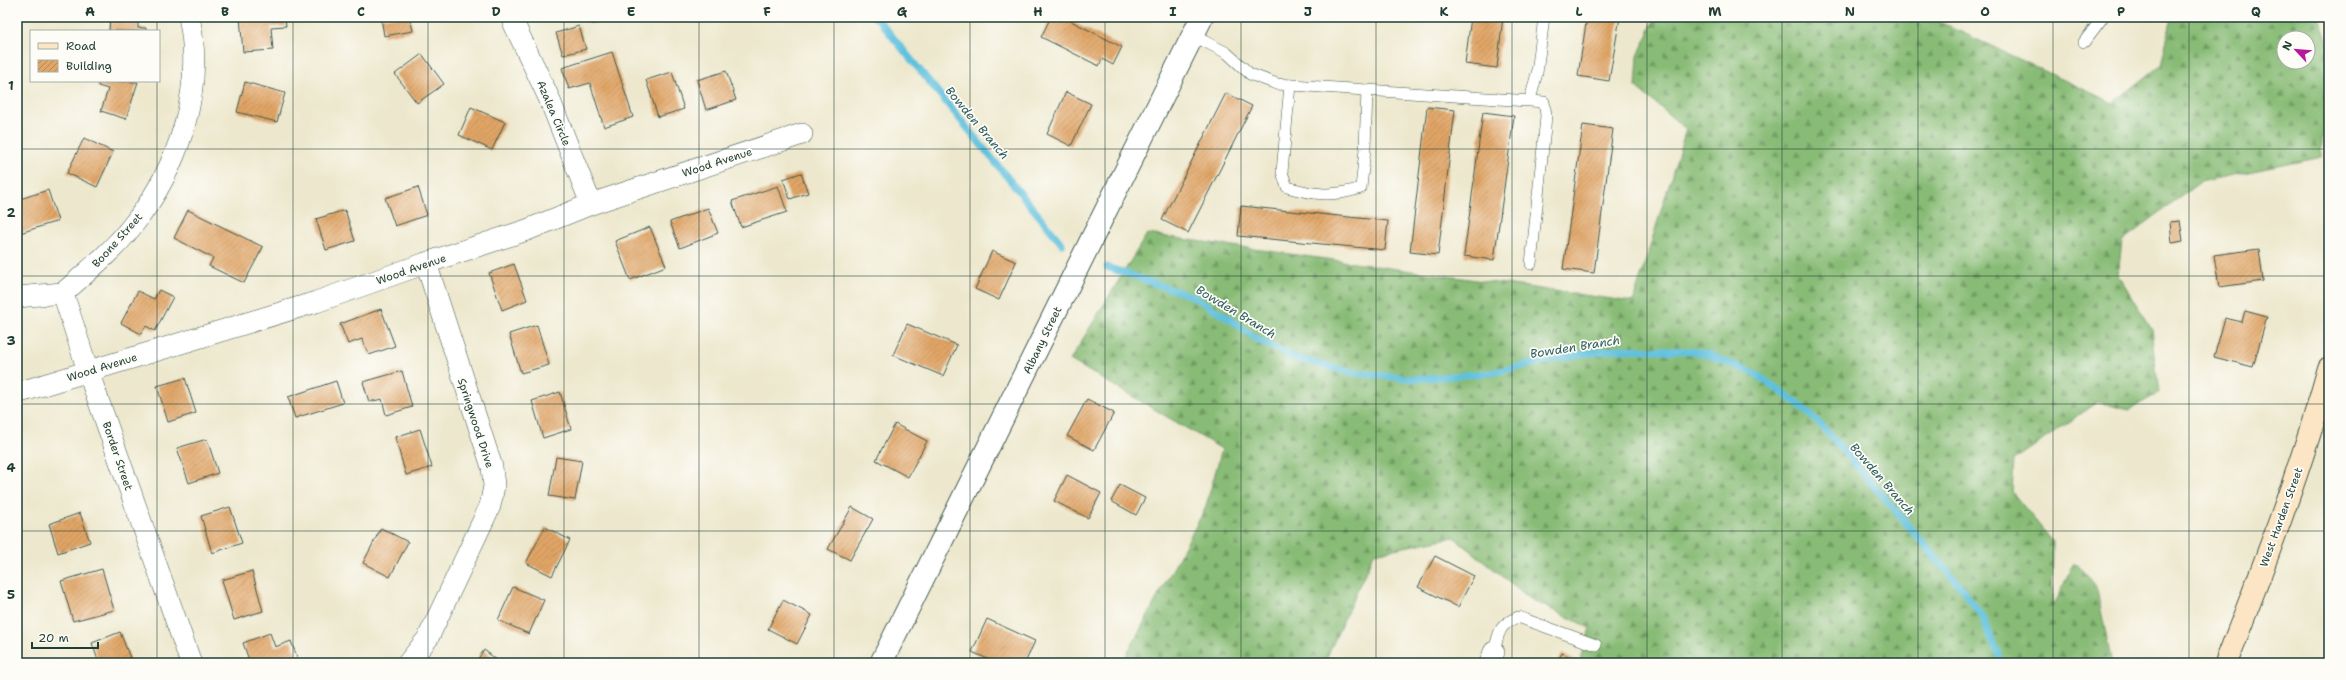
<svg xmlns="http://www.w3.org/2000/svg" width="2346" height="680" viewBox="0 0 2346 680" font-family="'Shantell Sans',sans-serif">
	<style>
		.forest { fill: url(#forest-firs); stroke: #547c55; fill-rule: evenodd }
		.lines { fill: none; stroke-linecap: round; stroke-linejoin: round }
		.stream { stroke: #60c1de; stroke-width: 7 }
		.building { fill: url(#building-hatch) }
		.service-casing { stroke: #3e574b; stroke-width: 12 }
		.minor-casing { stroke: #3e574b; stroke-width: 22 }
		.tertiary-casing { stroke: #3e574b; stroke-width: 24 }
		.secondary-casing { stroke: #3e574b; stroke-width: 24 }
		.service { stroke: #fff; stroke-width: 11 }
		.minor { stroke: #fff; stroke-width: 21 }
		.tertiary { stroke: #fff; stroke-width: 22 }
		.secondary { stroke: #fce5c4; stroke-width: 22 }
		.grid { fill: none; stroke: #1f3d34; stroke-width: 1; stroke-opacity: 0.55 }
		.labels { text-anchor: middle; stroke-width: 3.5; stroke-linejoin: round; paint-order: stroke }
		.street-label { font-size: 11px; fill: #1f3d34; stroke: #fdfcf7 }
		.water-label { font-size: 12px; font-style: italic; fill: #2f5e5e; stroke: #fdfcf7 }
		.neatline { fill: none; stroke: #1f3d34; stroke-width: 1.5 }
		.grid-label { font-size: 13px; text-anchor: middle; font-weight: bold; fill: #1f3d34 }
	</style>
	<defs>
		<pattern id="forest-firs" width="22" height="20" patternUnits="userSpaceOnUse"><rect width="22" height="20" fill="#88bc76"/><path d="M5 1l3.5 6h-7zM16 11l3.5 6h-7z" fill="#6f9a62"/></pattern>
		<pattern id="building-hatch" width="6" height="6" patternUnits="userSpaceOnUse"><rect width="6" height="6" fill="#e1a566"/><path d="M-1 1l2-2M0 6l6-6M5 7l2-2" fill="none" stroke="#b68855"/></pattern>
	</defs>
	<rect width="100%" height="100%" fill="#fdfcf7"/>
	<filter id="ink" filterUnits="userSpaceOnUse"><feTurbulence type="fractalNoise" baseFrequency=".025" numOctaves="2"/><feDisplacementMap in="SourceGraphic" scale="8" xChannelSelector="R" yChannelSelector="G"/><feConvolveMatrix kernelMatrix="1 2 1 2 8 2 1 2 1" color-interpolation-filters="sRGB"/></filter>
	<filter id="wash" filterUnits="userSpaceOnUse"><feTurbulence type="fractalNoise" baseFrequency=".012" numOctaves="4" result="noise"/><feDisplacementMap in="SourceGraphic" scale="16" xChannelSelector="R" yChannelSelector="G"/><feGaussianBlur stdDeviation="0.9" result="paint"/><feColorMatrix in="noise" values="0 0 0 0 0 0 0 0 0 0 0 0 0 0 0 0 0 1.4 0 .05"/><feComposite in="paint" operator="in"/></filter>
	<g filter="url(#wash)">
		<rect width="100%" height="100%" fill="#ede8cd"/>
		<path class="forest" d="M 1655,17 L 1929,17 L 2113,103 L 2161,65 L 2172,17 L 2319,17 L 2328,47 L 2321,157 L 2200,182 L 2122,241 L 2118,274 L 2151,329 L 2159,393 L 2129,410 L 2098,402 L 2014,460 L 2012,492 L 2053,542 L 2052,607 L 2075,562 L 2096,586 L 2112,663 L 1580,663 L 1590,628 L 1532,600 L 1454,537 L 1374,553 L 1324,663 L 1128,663 L 1127,654 L 1205,509 L 1222,449 L 1070,360 L 1147,234 L 1633,302 L 1686,129 L 1636,87 L 1638,56 ZM 2284,38 L 2308,38 L 2308,62 L 2284,62 Z"/>
		<g class="lines">
			<g class="stream">
				<path d="M 874,17 L 878,19 L 1062,244"/>
				<path d="M 1107,267 L 1194,297 L 1233,321 L 1256,339 L 1295,358 L 1354,373 L 1416,379 L 1490,373 L 1569,356 L 1619,349 L 1691,351 L 1706,354 L 1754,373 L 1796,402 L 1822,426 L 1961,587 L 1981,615 L 2002,663"/>
			</g>
		</g>
		<g id="blocks">
			<g class="building">
				<path d="M 110,17 L 138,17 L 138,28 L 146,28 L 146,31 L 109,31 Z"/>
				<path d="M 240,17 L 285,17 L 286,26 L 271,27 L 273,50 L 243,52 Z"/>
				<path d="M 381,17 L 410,17 L 413,31 L 384,36 Z"/>
				<path d="M 591,17 L 622,17 L 622,19 L 592,24 Z"/>
				<path d="M 1051,17 L 1063,17 L 1122,47 L 1113,65 L 1102,59 L 1099,66 L 1041,37 Z"/>
				<path d="M 1471,17 L 1503,17 L 1497,68 L 1465,64 Z"/>
				<path d="M 1587,17 L 1620,17 L 1609,81 L 1578,76 Z"/>
				<path d="M 579,26 L 586,49 L 563,55 L 556,33 Z"/>
				<path d="M 612,52 L 633,117 L 604,127 L 590,83 L 569,89 L 562,68 Z"/>
				<path d="M 422,54 L 444,84 L 417,103 L 395,74 Z"/>
				<path d="M 726,71 L 736,100 L 706,110 L 697,80 Z"/>
				<path d="M 672,72 L 684,109 L 658,117 L 646,80 Z"/>
				<path d="M 99,81 L 138,82 L 126,119 L 101,111 L 108,89 L 98,86 Z"/>
				<path d="M 245,82 L 285,93 L 277,122 L 237,112 Z"/>
				<path d="M 1066,92 L 1091,104 L 1071,146 L 1047,134 Z"/>
				<path d="M 1226,93 L 1252,106 L 1188,233 L 1162,220 Z"/>
				<path d="M 471,107 L 505,122 L 492,150 L 459,135 Z"/>
				<path d="M 1427,107 L 1455,110 L 1438,255 L 1410,252 Z"/>
				<path d="M 1483,112 L 1514,116 L 1494,260 L 1464,256 Z"/>
				<path d="M 1583,125 L 1613,129 L 1594,273 L 1563,269 Z"/>
				<path d="M 84,138 L 113,152 L 97,187 L 67,173 Z"/>
				<path d="M 801,173 L 808,193 L 790,199 L 783,179 Z"/>
				<path d="M 778,186 L 787,212 L 741,227 L 732,201 Z"/>
				<path d="M 418,187 L 427,215 L 395,226 L 385,198 Z"/>
				<path d="M 48,190 L 58,221 L 17,234 L 17,200 Z"/>
				<path d="M 1241,206 L 1388,221 L 1385,250 L 1238,236 Z"/>
				<path d="M 708,208 L 718,233 L 680,248 L 670,222 Z"/>
				<path d="M 188,210 L 263,247 L 244,283 L 209,266 L 213,258 L 174,238 Z"/>
				<path d="M 345,210 L 355,241 L 326,250 L 316,219 Z"/>
				<path d="M 2180,221 L 2183,241 L 2172,243 L 2170,222 Z"/>
				<path d="M 650,227 L 666,266 L 630,280 L 615,241 Z"/>
				<path d="M 2259,249 L 2263,281 L 2219,287 L 2214,255 Z"/>
				<path d="M 992,251 L 1016,262 L 999,300 L 975,289 Z"/>
				<path d="M 514,264 L 527,300 L 502,310 L 489,273 Z"/>
				<path d="M 159,290 L 173,297 L 155,331 L 146,326 L 141,334 L 121,323 L 138,291 L 154,299 Z"/>
				<path d="M 381,309 L 395,346 L 369,355 L 362,339 L 348,344 L 340,324 Z"/>
				<path d="M 2245,311 L 2267,317 L 2253,367 L 2214,357 L 2225,318 L 2242,322 Z"/>
				<path d="M 907,324 L 957,345 L 943,376 L 893,355 Z"/>
				<path d="M 537,325 L 549,365 L 521,373 L 509,334 Z"/>
				<path d="M 402,371 L 412,407 L 386,415 L 382,399 L 369,402 L 363,382 Z"/>
				<path d="M 185,378 L 196,413 L 168,422 L 157,386 Z"/>
				<path d="M 336,381 L 343,403 L 295,418 L 288,397 Z"/>
				<path d="M 560,392 L 571,429 L 543,438 L 532,401 Z"/>
				<path d="M 1087,399 L 1114,413 L 1094,450 L 1067,436 Z"/>
				<path d="M 895,424 L 927,441 L 908,477 L 876,460 Z"/>
				<path d="M 420,429 L 432,467 L 406,475 L 395,437 Z"/>
				<path d="M 207,439 L 218,473 L 189,483 L 177,448 Z"/>
				<path d="M 556,457 L 582,461 L 575,500 L 549,496 Z"/>
				<path d="M 1067,475 L 1101,493 L 1088,518 L 1054,501 Z"/>
				<path d="M 1120,485 L 1145,498 L 1136,515 L 1111,501 Z"/>
				<path d="M 230,507 L 242,543 L 212,553 L 201,516 Z"/>
				<path d="M 852,507 L 873,519 L 850,560 L 828,549 Z"/>
				<path d="M 80,513 L 90,542 L 58,553 L 49,524 Z"/>
				<path d="M 545,527 L 570,540 L 552,576 L 526,563 Z"/>
				<path d="M 381,528 L 408,542 L 390,577 L 363,563 Z"/>
				<path d="M 1435,556 L 1474,576 L 1458,607 L 1418,587 Z"/>
				<path d="M 102,569 L 114,610 L 73,621 L 61,581 Z"/>
				<path d="M 252,571 L 263,611 L 234,620 L 222,580 Z"/>
				<path d="M 513,587 L 544,600 L 529,634 L 498,620 Z"/>
				<path d="M 783,600 L 812,615 L 797,644 L 768,629 Z"/>
				<path d="M 987,619 L 1035,641 L 1025,663 L 997,663 L 972,652 Z"/>
				<path d="M 120,632 L 132,663 L 99,663 L 92,643 Z"/>
				<path d="M 270,633 L 275,647 L 291,641 L 299,662 L 250,663 L 243,643 Z"/>
				<path d="M 484,650 L 501,663 L 475,663 Z"/>
				<path d="M 1562,653 L 1582,663 L 1557,663 Z"/>
			</g>
		</g>
	</g>
	<g filter="url(#ink)">
		<use href="#blocks" fill-opacity="0" stroke="#3e574b" stroke-width="1"/>
		<g class="lines">
			<defs>
				<g id="service">
					<path d="M 1194,36 L 1227,53 L 1250,74 L 1277,84 L 1544,102 L 1546,115 L 1545,127 L 1531,264"/>
					<path d="M 2084,42 L 2103,17"/>
					<path d="M 1290,85 L 1282,172 L 1287,187 C 1314,195 1333,197 1361,188 L 1365,149 L 1367,90"/>
					<path d="M 1530,100 L 1537,73 L 1544,17"/>
					<path d="M 1494,652 C 1499,633 1498,625 1518,617 L 1596,645"/>
				</g>
				<g id="minor">
					<path d="M 514,24 L 549,98 L 591,204"/>
					<path d="M 63,293 L 88,371 L 191,663"/>
					<path d="M 63,293 C 87,272 113,251 133,225 C 178,169 205,90 189,17"/>
					<path d="M 17,297 L 63,293"/>
					<path d="M 17,393 L 316,302 L 426,263 L 527,230 L 591,204 L 802,134"/>
					<path d="M 408,663 L 428,638 L 490,506 L 494,486 L 492,467 L 426,263"/>
					<path d="M 1490,663 L 1494,652"/>
				</g>
				<path id="tertiary" d="M 881,663 L 1202,17"/>
				<path id="secondary" d="M 2226,663 C 2264,566 2301,469 2329,368"/>
			</defs>
			<use href="#service" class="service-casing"/>
			<use href="#minor" class="minor-casing"/>
			<use href="#tertiary" class="tertiary-casing"/>
			<use href="#secondary" class="secondary-casing"/>
			<use href="#service" class="service"/>
			<use href="#minor" class="minor"/>
			<use href="#tertiary" class="tertiary"/>
			<use href="#secondary" class="secondary"/>
		</g>
	</g>
	<path class="grid" d="M 157,17 L 157,31M 293,17 L 293,663M 428,17 L 428,663M 564,17 L 564,663M 699,17 L 699,663M 834,17 L 834,663M 970,17 L 970,663M 1105,17 L 1105,663M 1241,17 L 1241,663M 1376,17 L 1376,663M 1512,17 L 1512,663M 1647,17 L 1647,663M 1782,17 L 1782,663M 1918,17 L 1918,663M 2053,17 L 2053,663M 2189,17 L 2189,663M 157,81 L 157,663M 17,149 L 2329,149M 17,276 L 2329,276M 17,404 L 2329,404M 17,531 L 2329,531"/>
	<g class="labels">
		<g class="street-label">
			<text transform="translate(554 113) rotate(67)" y="4">Azalea Circle</text>
			<text transform="translate(717 162) rotate(-18)" y="4">Wood Avenue</text>
			<text transform="translate(117 240) rotate(-48)" y="4">Boone Street</text>
			<text transform="translate(411 269) rotate(-19)" y="4">Wood Avenue</text>
			<text transform="translate(1042 340) rotate(-64)" y="4">Albany Street</text>
			<text transform="translate(102 367) rotate(-17)" y="4">Wood Avenue</text>
			<text transform="translate(476 423) rotate(72)" y="4">Springwood Drive</text>
			<text transform="translate(118 456) rotate(71)" y="4">Border Street</text>
			<text transform="translate(2281 517) rotate(-70)" y="4">West Harden Street</text>
		</g>
		<g class="water-label">
			<text transform="translate(977 123) rotate(50)" y="4">Bowden Branch</text>
			<text transform="translate(1236 312) rotate(31)" y="4">Bowden Branch</text>
			<text transform="translate(1575 347) rotate(-9)" y="4">Bowden Branch</text>
			<text transform="translate(1882 479) rotate(49)" y="4">Bowden Branch</text>
		</g>
	</g>
	<rect width="2346" height="680" fill="none" stroke="#fdfcf7" stroke-width="44"/>
	<rect x="30" y="30" width="130" height="52" fill="#fdfcf7" stroke="#a4b0a9"/>
	<rect x="38" y="43" width="20" height="6" fill="#fce5c4" stroke="#a4b0a9"/>
	<text x="66" y="50" font-size="12" fill="#1f3d34">Road</text>
	<rect x="38" y="60" width="20" height="12" fill="url(#building-hatch)" stroke="#a4b0a9"/>
	<text x="66" y="70" font-size="12" fill="#1f3d34">Building</text>
	<g transform="translate(2296 50) rotate(296)"><circle r="19" fill="#fdfcf7" stroke="#a4b0a9"/>
	<path d="M0-3L7 15L0 10L-7 15Z" fill="#b5179e"/>
	<text y="-6" font-size="11" font-weight="bold" text-anchor="middle" fill="#1f3d34">N</text>
	</g>
	<path d="M32 642v6h66v-6" fill="none" stroke="#1f3d34" stroke-width="2"/>
	<text x="38" y="642" font-size="12" fill="#1f3d34" stroke="#fdfcf7" stroke-width="3" paint-order="stroke">20 m</text>
	<rect x="22" y="22" width="2302" height="636" class="neatline"/>
	<g class="grid-label">
		<text x="90" y="16">A</text>
		<text x="225" y="16">B</text>
		<text x="361" y="16">C</text>
		<text x="496" y="16">D</text>
		<text x="631" y="16">E</text>
		<text x="767" y="16">F</text>
		<text x="902" y="16">G</text>
		<text x="1038" y="16">H</text>
		<text x="1173" y="16">I</text>
		<text x="1308" y="16">J</text>
		<text x="1444" y="16">K</text>
		<text x="1579" y="16">L</text>
		<text x="1715" y="16">M</text>
		<text x="1850" y="16">N</text>
		<text x="1985" y="16">O</text>
		<text x="2121" y="16">P</text>
		<text x="2256" y="16">Q</text>
		<text x="11" y="90">1</text>
		<text x="11" y="217">2</text>
		<text x="11" y="345">3</text>
		<text x="11" y="472">4</text>
		<text x="11" y="599">5</text>
	</g>
</svg>
